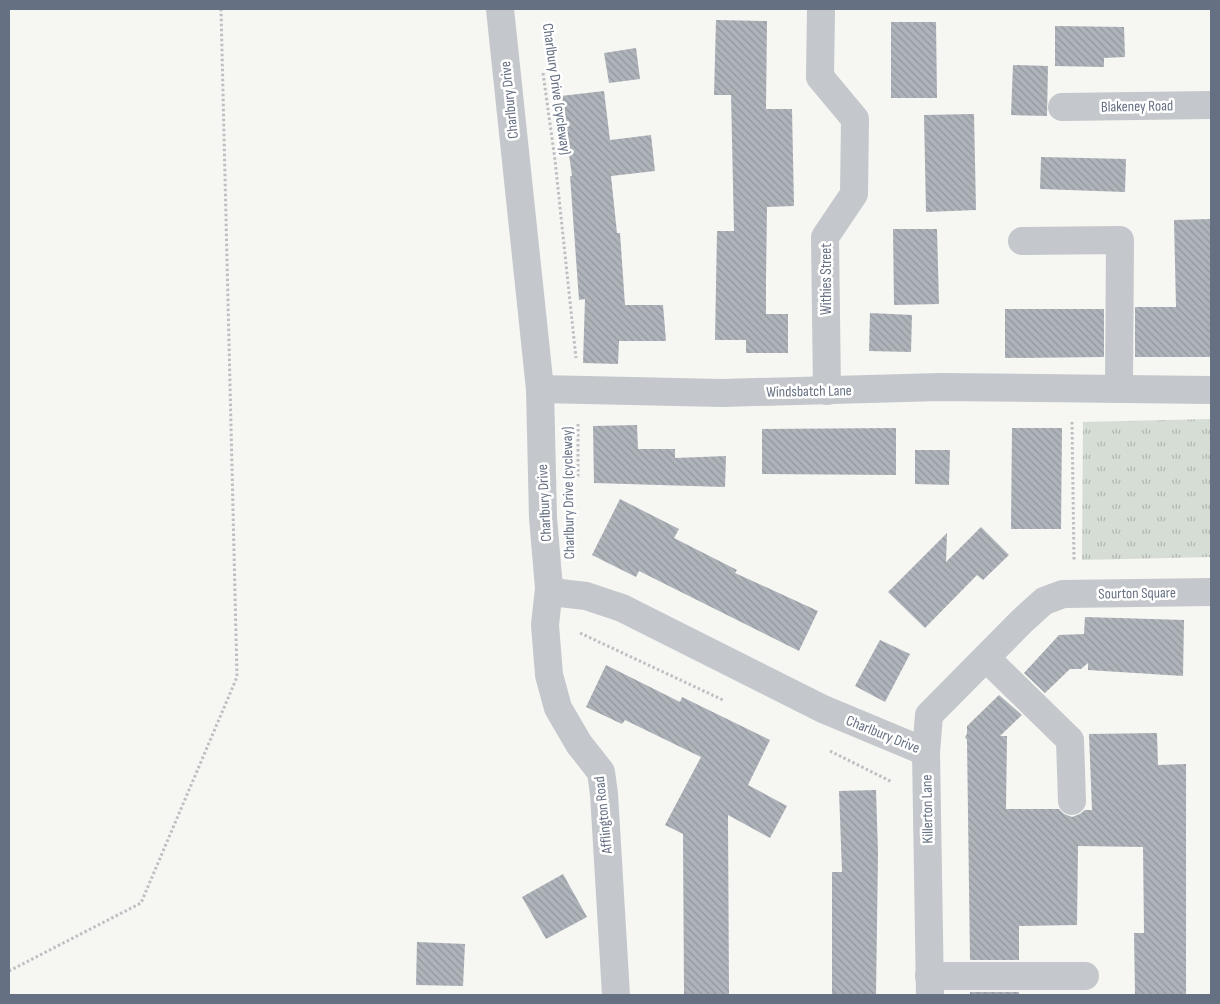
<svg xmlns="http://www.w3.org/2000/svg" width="1220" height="1004" viewBox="0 0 1220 1004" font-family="'Sofia Sans Condensed',sans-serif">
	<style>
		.grass { fill: url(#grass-tufts) }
		.building { fill: url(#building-back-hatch) }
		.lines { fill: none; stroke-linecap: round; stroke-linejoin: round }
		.path { stroke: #bebfc2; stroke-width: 3; stroke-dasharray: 2.5 2.5; stroke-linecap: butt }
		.minor { stroke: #c4c7cb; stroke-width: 28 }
		.labels { text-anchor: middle; stroke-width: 5; stroke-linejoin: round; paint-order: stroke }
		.street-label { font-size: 15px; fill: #667083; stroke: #fff }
	</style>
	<defs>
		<pattern id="grass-tufts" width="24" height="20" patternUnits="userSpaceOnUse" patternTransform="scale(1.25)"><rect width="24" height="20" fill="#d6ddd4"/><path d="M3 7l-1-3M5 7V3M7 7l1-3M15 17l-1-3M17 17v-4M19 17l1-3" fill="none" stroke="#b1b8b1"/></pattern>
		<pattern id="building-back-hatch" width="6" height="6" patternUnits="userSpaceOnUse" patternTransform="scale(1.25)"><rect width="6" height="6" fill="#afb4bb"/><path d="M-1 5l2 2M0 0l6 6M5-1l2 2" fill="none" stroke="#92979d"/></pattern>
	</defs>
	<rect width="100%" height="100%" fill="#f6f6f3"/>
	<path class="grass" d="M 1211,419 L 1211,557 L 1082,560 L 1083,422 Z"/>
	<g class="building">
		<path d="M 716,20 L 767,21 L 766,109 L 792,109 L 794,206 L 767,207 L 766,280 L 766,314 L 788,314 L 788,353 L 746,353 L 746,340 L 715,340 L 717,231 L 734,231 L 731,95 L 714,95 Z"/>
		<path d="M 891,22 L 936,22 L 937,98 L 891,98 Z"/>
		<path d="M 1055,26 L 1124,27 L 1125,57 L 1104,58 L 1104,67 L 1055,66 Z"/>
		<path d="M 636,48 L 640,79 L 609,83 L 604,53 Z"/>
		<path d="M 1013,65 L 1048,66 L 1047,116 L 1011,115 Z"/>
		<path d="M 604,91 L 610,140 L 651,135 L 655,171 L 611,176 L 617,233 L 620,233 L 625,305 L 663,305 L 666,341 L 619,341 L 618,364 L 583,363 L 585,299 L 579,300 L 570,176 L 572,176 L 561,96 Z"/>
		<path d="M 974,114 L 976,210 L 926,212 L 924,115 Z"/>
		<path d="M 1041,157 L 1126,159 L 1125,192 L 1040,189 Z"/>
		<path d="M 1211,219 L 1211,357 L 1135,357 L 1135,307 L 1176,307 L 1174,220 Z"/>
		<path d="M 893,229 L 937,229 L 939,304 L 894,305 Z"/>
		<path d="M 1005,309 L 1104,309 L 1104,357 L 1005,358 Z"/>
		<path d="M 870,313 L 912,315 L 911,352 L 869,351 Z"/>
		<path d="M 637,425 L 638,449 L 675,449 L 675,458 L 726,456 L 725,487 L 594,483 L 593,426 Z"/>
		<path d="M 896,428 L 896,475 L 762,474 L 762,429 Z"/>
		<path d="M 1012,428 L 1062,428 L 1061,529 L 1011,529 Z"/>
		<path d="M 915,450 L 950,450 L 949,485 L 915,484 Z"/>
		<path d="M 620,499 L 679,529 L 674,538 L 737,570 L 735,573 L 818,611 L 799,651 L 639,571 L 636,577 L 592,555 Z"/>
		<path d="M 981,527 L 1009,555 L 983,580 L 977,575 L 925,628 L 888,592 L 947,533 L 946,562 Z"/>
		<path d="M 1085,617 L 1184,620 L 1183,676 L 1088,670 L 1088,663 L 1081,669 L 1070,669 L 1045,693 L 1024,673 L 1059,635 L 1084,634 Z"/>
		<path d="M 880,640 L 910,654 L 885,702 L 855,686 Z"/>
		<path d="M 606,665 L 680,702 L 682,697 L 770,740 L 748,785 L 787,806 L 770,838 L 728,815 L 729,995 L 684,995 L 683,834 L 665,825 L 701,757 L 625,720 L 622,724 L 586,707 Z"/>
		<path d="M 999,695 L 1022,715 L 1000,736 L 1007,736 L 1006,809 L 1059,809 L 1064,814 L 1072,817 L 1080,814 L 1085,810 L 1092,810 L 1089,734 L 1157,733 L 1158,765 L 1186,764 L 1186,995 L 1135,995 L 1134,933 L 1144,933 L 1143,847 L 1078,846 L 1077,925 L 1019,926 L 1019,960 L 970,960 L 967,740 L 965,737 L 967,734 L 967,726 Z"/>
		<path d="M 876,790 L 878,853 L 876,995 L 832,995 L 832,872 L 842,872 L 839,791 Z"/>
		<path d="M 563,874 L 587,917 L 546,939 L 522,897 Z"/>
		<path d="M 417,942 L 465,944 L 463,986 L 416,985 Z"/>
		<rect x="970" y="992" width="49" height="3"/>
	</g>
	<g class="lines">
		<g class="path">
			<path d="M 543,73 L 555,160 L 576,358"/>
			<path d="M 1072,422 L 1074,561"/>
			<path d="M 578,424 L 578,477"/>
			<path d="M 580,633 L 723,700"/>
			<path d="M 830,751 L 892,782"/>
			<path d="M 9,971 L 141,903 L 237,677 L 221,9"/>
		</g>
		<g class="minor">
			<path d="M 500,9 L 540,389 L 543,518 L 549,588 L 545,625 L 549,675 L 558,708 L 579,744 L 601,772 L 604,794 L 616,995"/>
			<path d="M 821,9 L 820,77 L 855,119 L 854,194 L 825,237 L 827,391"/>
			<path d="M 1062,107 L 1211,105"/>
			<path d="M 1022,241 L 1120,240 L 1119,387"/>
			<path d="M 540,389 L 722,393 L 940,387 L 1211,390"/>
			<path d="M 549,588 L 560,593 L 586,596 L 622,608 L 823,709 L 926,752"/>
			<path d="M 986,658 L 1070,740 L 1072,801"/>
			<path d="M 929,976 L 1085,976"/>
			<path d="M 930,995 L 926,752 L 929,715 L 1021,622 L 1044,601 L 1063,594 L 1211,592"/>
		</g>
	</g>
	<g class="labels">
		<g class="street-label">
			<text transform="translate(557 89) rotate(82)" y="5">Charlbury Drive (cycleway)</text>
			<text transform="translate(509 100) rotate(-96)" y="5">Charlbury Drive</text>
			<text transform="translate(1137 106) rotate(-1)" y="5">Blakeney Road</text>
			<text transform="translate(826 279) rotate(-90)" y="5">Withies Street</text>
			<text transform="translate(809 391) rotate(-1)" y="5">Windsbatch Lane</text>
			<text transform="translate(568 493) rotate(-91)" y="5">Charlbury Drive (cycleway)</text>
			<text transform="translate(544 503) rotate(-93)" y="5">Charlbury Drive</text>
			<text transform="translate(1137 593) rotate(-1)" y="5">Sourton Square</text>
			<text transform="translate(883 734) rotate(22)" y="5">Charlbury Drive</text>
			<text transform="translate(927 809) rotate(-91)" y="5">Killerton Lane</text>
			<text transform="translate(603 815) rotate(-96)" y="5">Afflington Road</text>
		</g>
	</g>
	<rect width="1220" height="1004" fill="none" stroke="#667083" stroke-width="20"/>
</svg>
